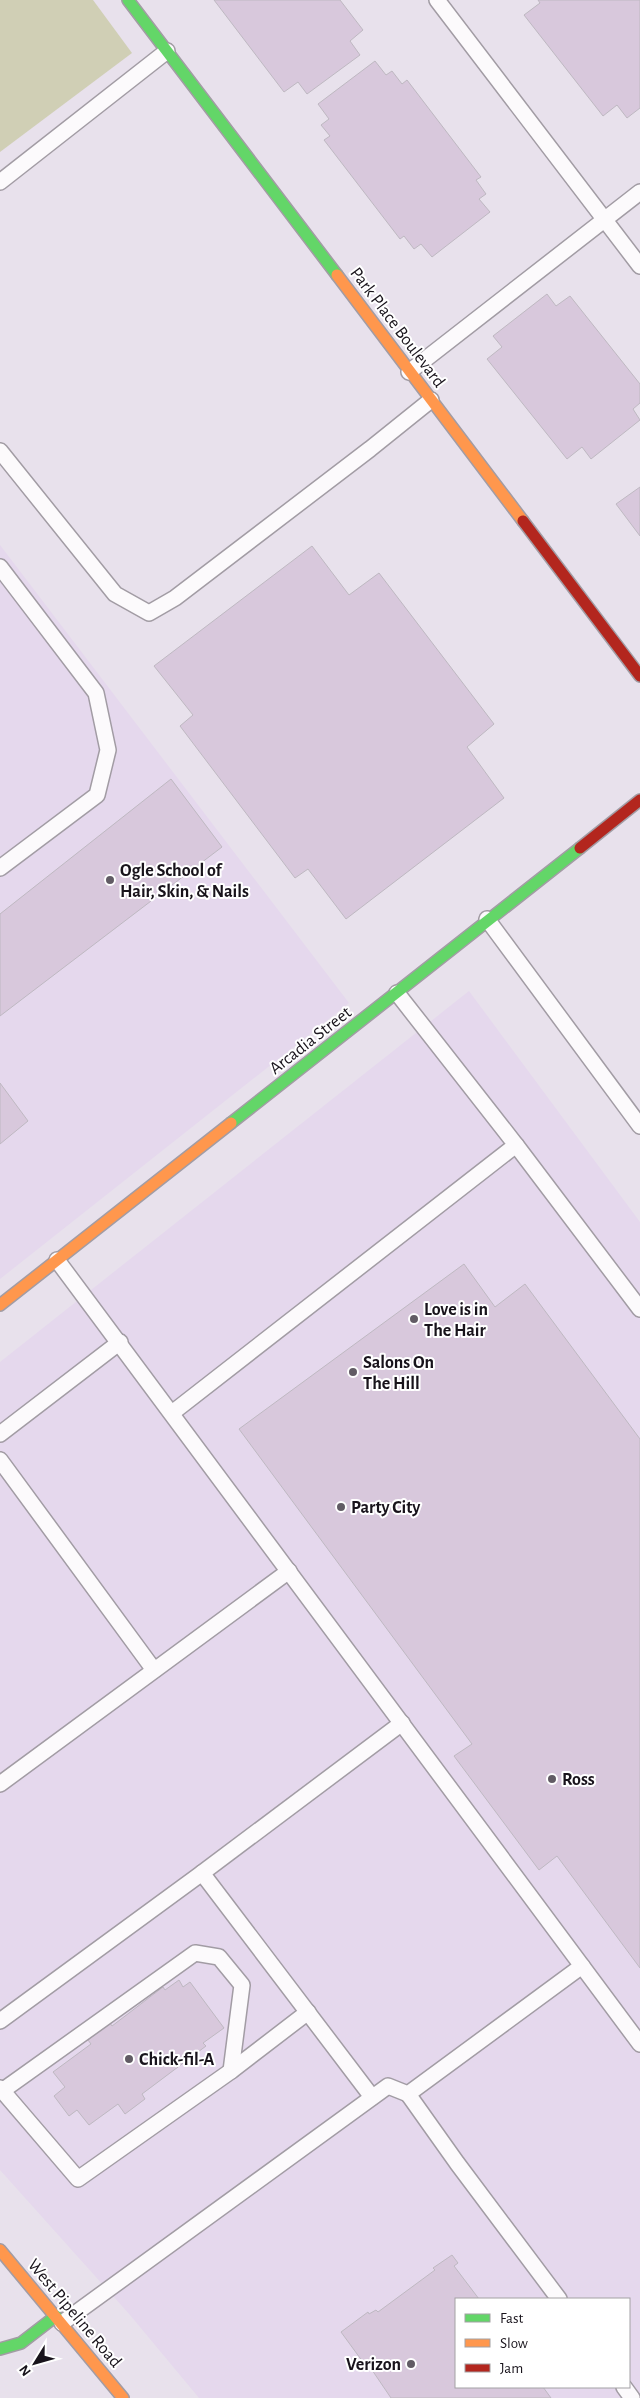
<svg xmlns="http://www.w3.org/2000/svg" width="640" height="2398" viewBox="0 0 640 2398" font-family="'Alegreya Sans',sans-serif">
	<style>
		.built { fill: #e5d8ed; fill-rule: evenodd }
		.green { fill: #d0cfb5 }
		.building { fill: #d8c8dc; stroke: #beb8c1 }
		.lines { fill: none; stroke-linecap: round; stroke-linejoin: round }
		.lane-casing { stroke: #a29ca4; stroke-width: 18 }
		.fast-casing { stroke: #a29ca4; stroke-width: 14 }
		.slow-casing { stroke: #a29ca4; stroke-width: 14 }
		.jam-casing { stroke: #a29ca4; stroke-width: 14 }
		.lane { stroke: #fcfafc; stroke-width: 15 }
		.fast { stroke: #63d668; stroke-width: 11 }
		.slow { stroke: #ff974d; stroke-width: 11 }
		.jam { stroke: #b3261e; stroke-width: 11 }
		.poi-dot { fill: #615b64; stroke: #fff; stroke-width: 2 }
		.labels { text-anchor: middle; stroke-width: 4; stroke-linejoin: round; paint-order: stroke }
		.street-label { font-size: 18px; fill: #18131b; stroke: #fff }
		.poi-label { font-size: 18px; font-weight: bold; fill: #18131b; stroke: #fff; text-anchor: start }
	</style>
	<rect width="100%" height="100%" fill="#e8e1ec"/>
	<g class="built">
		<path d="M 0,545 L 349,1003 L 0,1279 Z"/>
		<path d="M 469,991 L 640,1222 L 640,2398 L 199,2398 L 130,2315 L 0,2170 L 0,1362 ZM 456,2299 L 629,2299 L 629,2387 L 456,2387 Z"/>
	</g>
	<path class="green" d="M 0,0 L 93,0 L 132,53 L 0,152 Z"/>
	<g class="building">
		<path d="M 214,0 L 340,0 L 363,30 L 350,41 L 360,55 L 307,94 L 298,82 L 284,92 Z"/>
		<path d="M 538,0 L 640,0 L 640,108 L 627,118 L 617,105 L 603,116 L 524,15 L 540,3 Z"/>
		<path d="M 375,61 L 386,75 L 392,71 L 402,84 L 407,80 L 481,177 L 476,180 L 486,194 L 479,199 L 490,212 L 432,257 L 421,244 L 414,249 L 404,236 L 400,239 L 324,140 L 330,136 L 321,125 L 329,119 L 318,104 Z"/>
		<path d="M 547,294 L 556,306 L 570,296 L 640,384 L 640,403 L 633,409 L 640,420 L 591,459 L 582,447 L 567,459 L 487,359 L 502,347 L 493,336 Z"/>
		<path d="M 640,487 L 640,536 L 616,504 Z"/>
		<path d="M 312,546 L 349,595 L 379,573 L 494,724 L 467,747 L 504,798 L 346,919 L 308,869 L 295,878 L 180,726 L 193,715 L 154,666 Z"/>
		<path d="M 171,779 L 222,847 L 0,1016 L 0,914 Z"/>
		<path d="M 0,1083 L 28,1121 L 0,1144 Z"/>
		<path d="M 464,1264 L 495,1307 L 525,1284 L 640,1439 L 640,1968 L 557,1856 L 539,1870 L 454,1756 L 472,1744 L 239,1429 Z"/>
		<path d="M 179,1980 L 183,1987 L 190,1982 L 224,2028 L 203,2043 L 206,2046 L 142,2094 L 145,2099 L 125,2114 L 118,2104 L 89,2125 L 77,2110 L 69,2116 L 54,2096 L 65,2087 L 53,2072 L 91,2044 L 88,2040 L 110,2023 L 112,2026 L 163,1987 L 165,1990 Z"/>
		<path d="M 452,2255 L 458,2263 L 454,2266 L 479,2299 L 456,2299 L 456,2387 L 543,2387 L 551,2398 L 391,2398 L 370,2367 L 368,2369 L 341,2332 L 368,2312 L 369,2314 L 376,2310 L 378,2312 L 435,2270 L 433,2268 Z"/>
	</g>
	<g class="lines">
		<defs>
			<g id="lane">
				<path d="M 437,0 L 640,266"/>
				<path d="M 0,182 L 167,51"/>
				<path d="M 409,372 L 640,192"/>
				<path d="M 0,451 L 115,594 L 149,613 L 175,598 L 370,449 L 431,400"/>
				<path d="M 0,567 L 96,693 L 108,750 L 97,795 L 0,868"/>
				<path d="M 487,919 L 640,1126"/>
				<path d="M 516,1145 L 640,1309"/>
				<path d="M 57,1260 L 640,2044"/>
				<path d="M 172,1413 L 516,1145 L 397,993"/>
				<path d="M 0,1434 L 120,1342"/>
				<path d="M 0,1460 L 154,1670"/>
				<path d="M 0,1784 L 289,1571"/>
				<path d="M 202,1873 L 402,1723"/>
				<path d="M 0,2021 L 202,1873 L 372,2097"/>
				<path d="M 0,2088 L 78,2179 L 231,2071 L 308,2012"/>
				<path d="M 2,2091 L 195,1953 L 219,1957 L 242,1985 L 231,2071"/>
				<path d="M 408,2094 L 457,2163 L 559,2299"/>
				<path d="M 62,2323 L 388,2086 L 408,2094 L 582,1966"/>
				<path d="M 624,2387 L 632,2398"/>
			</g>
			<g id="fast">
				<path d="M 128,0 L 337,275"/>
				<path d="M 231,1123 L 580,848"/>
				<path d="M 0,2349 L 21,2343 L 56,2316"/>
			</g>
			<g id="slow">
				<path d="M 337,275 L 523,521"/>
				<path d="M 0,1305 L 231,1123"/>
				<path d="M 0,2250 L 123,2398"/>
			</g>
			<g id="jam">
				<path d="M 523,521 L 640,676"/>
				<path d="M 580,848 L 640,800"/>
			</g>
		</defs>
		<use href="#lane" class="lane-casing"/>
		<use href="#fast" class="fast-casing"/>
		<use href="#slow" class="slow-casing"/>
		<use href="#jam" class="jam-casing"/>
		<use href="#lane" class="lane"/>
		<use href="#fast" class="fast"/>
		<use href="#slow" class="slow"/>
		<use href="#jam" class="jam"/>
	</g>
	<g class="poi-dot">
		<circle cx="110" cy="880" r="5"/>
		<circle cx="414" cy="1319" r="5"/>
		<circle cx="353" cy="1372" r="5"/>
		<circle cx="341" cy="1507" r="5"/>
		<circle cx="552" cy="1779" r="5"/>
		<circle cx="129" cy="2059" r="5"/>
		<circle cx="411" cy="2364" r="5"/>
	</g>
	<g class="labels">
		<g class="street-label">
			<text transform="translate(398 327) rotate(53)" y="6">Park Place Boulevard</text>
			<text transform="translate(310 1040) rotate(-38)" y="6">Arcadia Street</text>
			<text transform="translate(75 2313) rotate(50)" y="6">West Pipeline Road</text>
		</g>
		<g class="poi-label">
			<text x="120" y="876">Ogle School of<tspan x="120" dy="21">Hair, Skin, &amp; Nails</tspan></text>
			<text x="424" y="1315">Love is in<tspan x="424" dy="21">The Hair</tspan></text>
			<text x="363" y="1368">Salons On<tspan x="363" dy="21">The Hill</tspan></text>
			<text x="351" y="1513">Party City</text>
			<text x="562" y="1785">Ross</text>
			<text x="139" y="2065">Chick-fil-A</text>
			<text x="401" y="2370" text-anchor="end">Verizon</text>
		</g>
	</g>
	<rect x="455" y="2298" width="175" height="90" fill="#ffffff" stroke="#a3a1a4"/>
	<rect x="465" y="2314" width="25" height="8" fill="#63d668" stroke="#a3a1a4"/>
	<text x="500" y="2323" font-size="15" fill="#18131b">Fast</text>
	<rect x="465" y="2339" width="25" height="8" fill="#ff974d" stroke="#a3a1a4"/>
	<text x="500" y="2348" font-size="15" fill="#18131b">Slow</text>
	<rect x="465" y="2364" width="25" height="8" fill="#b3261e" stroke="#a3a1a4"/>
	<text x="500" y="2373" font-size="15" fill="#18131b">Jam</text>
	<g transform="translate(35 2363) rotate(233)" stroke="#ffffff" stroke-width="4" paint-order="stroke">
	<path d="M0-4L9 19L0 12L-9 19Z" fill="#18131b"/>
	<text y="-8" font-size="14" font-weight="bold" text-anchor="middle" fill="#18131b">N</text>
	</g>
</svg>
